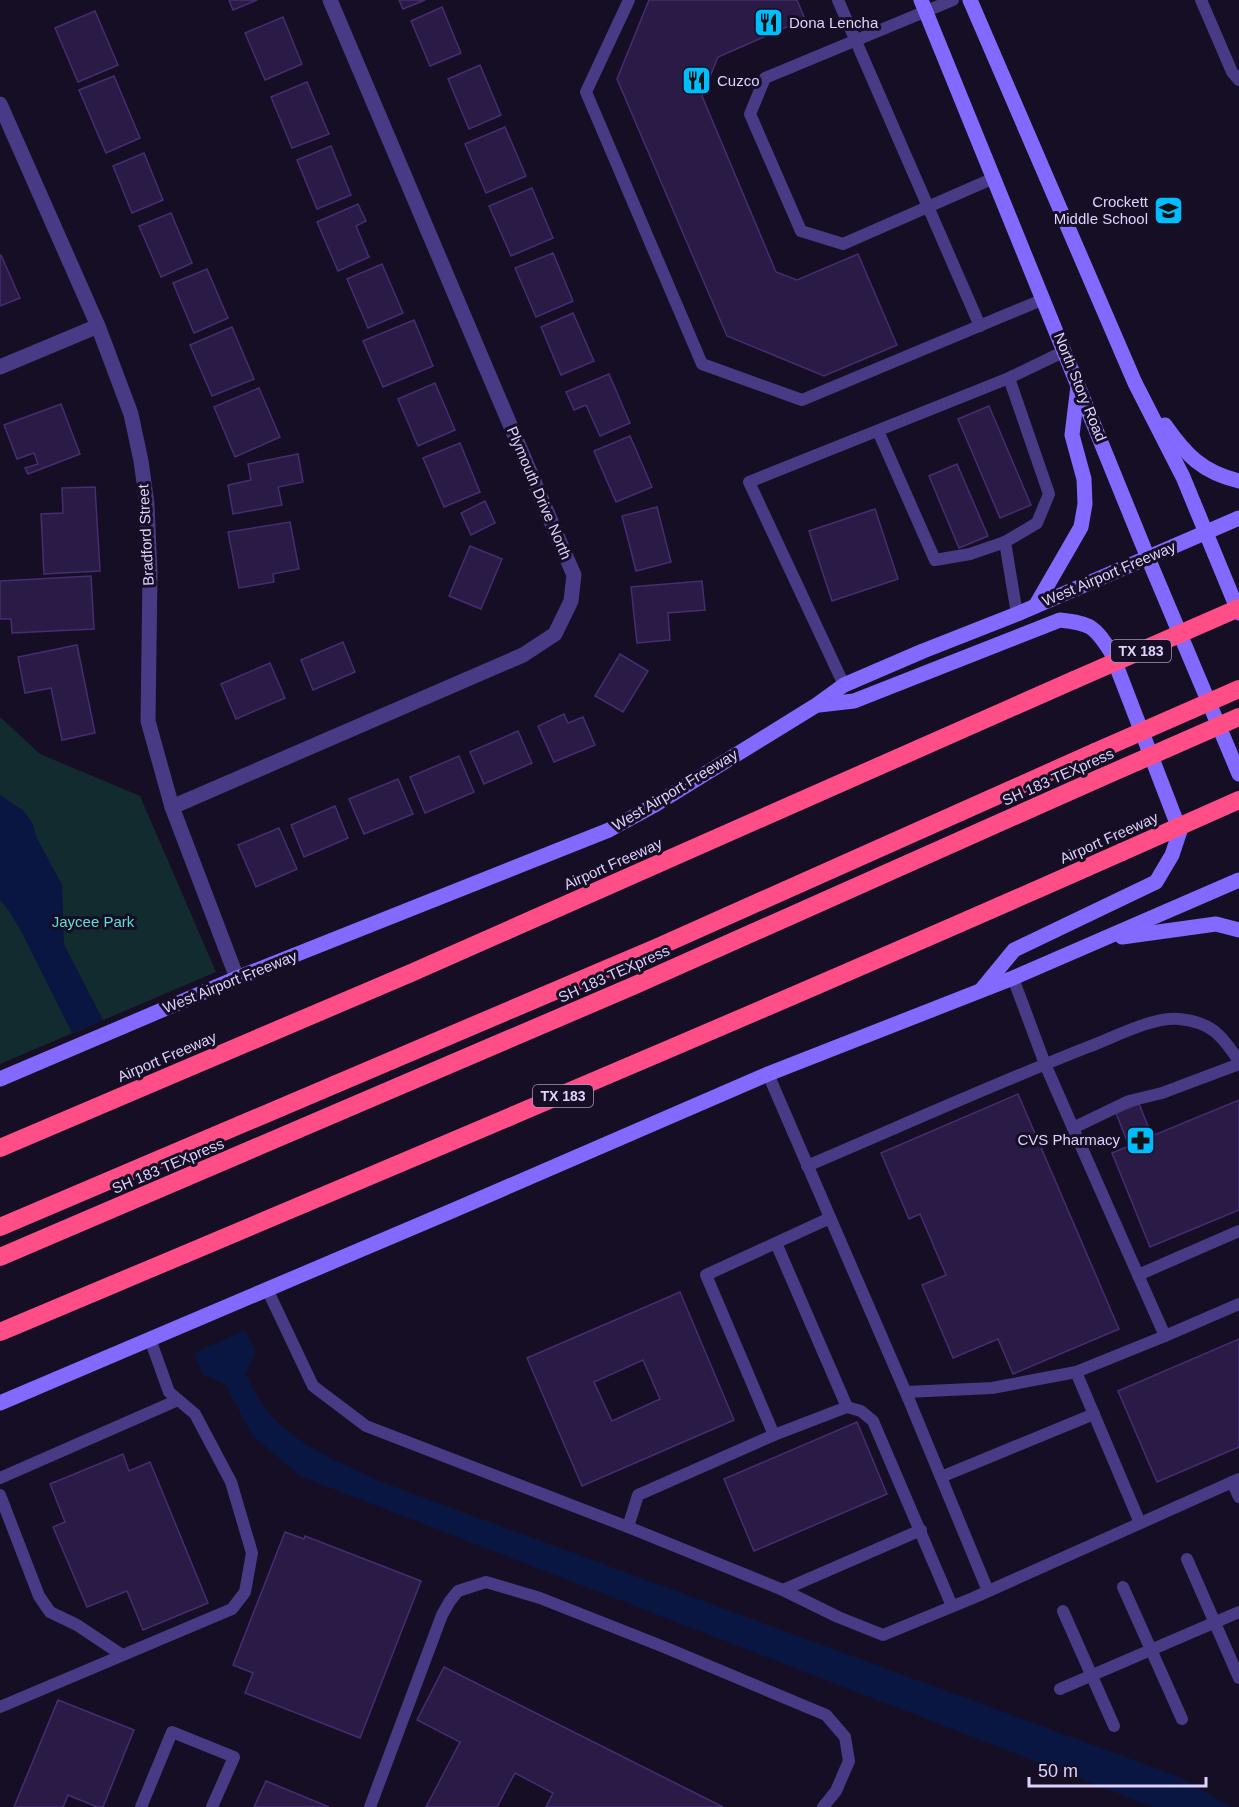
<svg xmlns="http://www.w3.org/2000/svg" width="1239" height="1807" viewBox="0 0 1239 1807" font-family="Helvetica,sans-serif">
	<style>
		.green { fill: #122b2f }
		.water { fill: #0a1642 }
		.building { fill: #2a1b46; stroke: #452d71; stroke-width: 1.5; fill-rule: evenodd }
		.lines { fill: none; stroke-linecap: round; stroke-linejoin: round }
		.service { stroke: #483a84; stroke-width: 12 }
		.minor { stroke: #483a84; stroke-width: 15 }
		.secondary { stroke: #8469ff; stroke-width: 15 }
		.motorway { stroke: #ff4d88; stroke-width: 18 }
		.motorway-bridge { stroke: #ff4d88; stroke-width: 18 }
		.labels { text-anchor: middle; stroke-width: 6; stroke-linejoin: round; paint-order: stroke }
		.shield { fill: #160e25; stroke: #a297be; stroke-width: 1.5 }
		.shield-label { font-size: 14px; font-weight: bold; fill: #ded2ff }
		.poi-label { font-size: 15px; fill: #ded2ff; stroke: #160e25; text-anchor: start }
		.street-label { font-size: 15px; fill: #ded2ff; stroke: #160e25 }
		.park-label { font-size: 15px; fill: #5edfd3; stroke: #160e25 }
	</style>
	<rect width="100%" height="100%" fill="#160e25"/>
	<path class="green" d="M 0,717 L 40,754 L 140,796 L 216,972 L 0,1064 Z"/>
	<g class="water">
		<path d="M 0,795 L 24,811 L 33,824 L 36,836 L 62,885 L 64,944 L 103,1020 L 72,1033 L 22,933 L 9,911 L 0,900 Z"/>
		<path d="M 245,1330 L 255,1352 L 246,1375 C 250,1383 254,1392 259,1400 C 286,1442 342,1464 387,1484 L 1182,1778 L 1231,1807 L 1153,1807 L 300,1476 L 252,1435 L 225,1384 L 203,1375 L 194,1353 Z"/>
	</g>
	<g class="building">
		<path d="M 229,0 L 257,0 L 233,10 Z"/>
		<path d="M 399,0 L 425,0 L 403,9 Z"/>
		<path d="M 649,0 L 797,0 L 805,19 L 718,57 L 702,96 L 776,272 L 797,280 L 858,254 L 897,345 L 824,376 L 727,336 L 617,79 Z"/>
		<path d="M 442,7 L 461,53 L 430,66 L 411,21 Z"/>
		<path d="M 95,11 L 118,65 L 78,82 L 55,28 Z"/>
		<path d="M 283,17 L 302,64 L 265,80 L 245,33 Z"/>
		<path d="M 480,65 L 501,115 L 469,129 L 448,79 Z"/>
		<path d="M 114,76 L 140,138 L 106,153 L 79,90 Z"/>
		<path d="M 307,82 L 329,134 L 292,148 L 271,97 Z"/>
		<path d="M 505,127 L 526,176 L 486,193 L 465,144 Z"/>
		<path d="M 331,146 L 351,195 L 317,209 L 297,160 Z"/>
		<path d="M 144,153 L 163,200 L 132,213 L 113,166 Z"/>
		<path d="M 532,188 L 553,238 L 511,256 L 489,206 Z"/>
		<path d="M 358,204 L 366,221 L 356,226 L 369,257 L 338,271 L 317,222 Z"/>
		<path d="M 171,213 L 192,263 L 161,277 L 139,226 Z"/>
		<path d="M 553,253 L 573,301 L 536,317 L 515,268 Z"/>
		<path d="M 1,255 L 20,298 L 0,306 L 0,256 Z"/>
		<path d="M 382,264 L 403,313 L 368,328 L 347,279 Z"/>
		<path d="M 207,269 L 228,318 L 194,333 L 173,283 Z"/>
		<path d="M 573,313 L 594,361 L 561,375 L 541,327 Z"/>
		<path d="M 414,320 L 433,366 L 383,387 L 363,341 Z"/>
		<path d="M 232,327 L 254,379 L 212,396 L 190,345 Z"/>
		<path d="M 609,374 L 630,423 L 600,436 L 586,405 L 574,410 L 566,392 Z"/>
		<path d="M 435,383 L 455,430 L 418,446 L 398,399 Z"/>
		<path d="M 259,388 L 280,437 L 235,457 L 214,407 Z"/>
		<path d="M 61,404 L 80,454 L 28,474 L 25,468 L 38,464 L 34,453 L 17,459 L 4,425 Z"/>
		<path d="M 989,406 L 1031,505 L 1000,518 L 958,419 Z"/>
		<path d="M 630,436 L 652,487 L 616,502 L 594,451 Z"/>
		<path d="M 460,443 L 480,492 L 444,507 L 423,458 Z"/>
		<path d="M 298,454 L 303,482 L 278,487 L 282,505 L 233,514 L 228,485 L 251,480 L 248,464 Z"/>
		<path d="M 957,464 L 988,536 L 959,548 L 929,476 Z"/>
		<path d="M 95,487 L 100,571 L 44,574 L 41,514 L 63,513 L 62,488 Z"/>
		<path d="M 485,501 L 495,523 L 471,535 L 461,513 Z"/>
		<path d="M 657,507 L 671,562 L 636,571 L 622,516 Z"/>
		<path d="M 875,509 L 898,579 L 832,601 L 809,531 Z"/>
		<path d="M 290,522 L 299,569 L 273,574 L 274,582 L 239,588 L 228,532 Z"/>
		<path d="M 470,546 L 502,559 L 481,609 L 449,596 Z"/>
		<path d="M 91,576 L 94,629 L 12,633 L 11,619 L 0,619 L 0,581 Z"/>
		<path d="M 702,581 L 705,610 L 668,613 L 670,640 L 637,643 L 631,587 Z"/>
		<path d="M 343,642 L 355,672 L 313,690 L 301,660 Z"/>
		<path d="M 77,645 L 95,733 L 62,740 L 51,688 L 25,693 L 18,657 Z"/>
		<path d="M 620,654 L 648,671 L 623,712 L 595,696 Z"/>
		<path d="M 270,663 L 285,698 L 236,719 L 221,684 Z"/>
		<path d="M 564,714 L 568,723 L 583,717 L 595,745 L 554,762 L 538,726 Z"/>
		<path d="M 518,731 L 532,763 L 484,784 L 470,752 Z"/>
		<path d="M 459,756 L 474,792 L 425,813 L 410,777 Z"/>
		<path d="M 398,779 L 413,814 L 364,834 L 349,799 Z"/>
		<path d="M 335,806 L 348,838 L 304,857 L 291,825 Z"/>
		<path d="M 279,828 L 297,869 L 256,887 L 238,845 Z"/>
		<path d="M 1018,1094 L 1119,1329 L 1013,1374 L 998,1339 L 953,1358 L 922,1285 L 946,1275 L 920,1214 L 909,1219 L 881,1153 Z"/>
		<path d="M 1239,1100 L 1239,1210 L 1150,1247 L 1112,1153 L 1129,1146 L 1116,1113 L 1139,1104 L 1152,1136 Z"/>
		<path d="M 680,1292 L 734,1420 L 582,1486 L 527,1358 ZM 643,1360 L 660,1399 L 612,1421 L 594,1382 Z"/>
		<path d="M 1239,1339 L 1239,1447 L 1157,1482 L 1118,1391 Z"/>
		<path d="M 857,1422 L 887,1494 L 754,1551 L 724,1479 Z"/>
		<path d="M 123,1454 L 129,1471 L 150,1462 L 208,1603 L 143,1630 L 127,1591 L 87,1607 L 53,1527 L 65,1522 L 50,1484 Z"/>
		<path d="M 285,1532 L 304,1539 L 305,1536 L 421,1581 L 360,1738 L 245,1693 L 253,1673 L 233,1665 Z"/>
		<path d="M 444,1667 L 723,1807 L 546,1807 L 553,1793 L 515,1773 L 497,1807 L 426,1807 L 460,1742 L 417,1720 Z"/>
		<path d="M 58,1700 L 134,1730 L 103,1807 L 97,1807 L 68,1795 L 63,1807 L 14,1807 Z"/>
		<path d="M 266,1781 L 329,1807 L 254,1807 Z"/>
	</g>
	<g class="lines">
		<g class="service">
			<path d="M 629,0 L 586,92 L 702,364 L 802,400 L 1044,299"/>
			<path d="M 838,0 L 980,326"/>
			<path d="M 953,0 L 765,78 L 750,114 L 801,231 L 843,244 L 994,178"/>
			<path d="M 1201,0 L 1232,72 L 1239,80"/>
			<path d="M 878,431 L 935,560 L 970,554 L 1005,542"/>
			<path d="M 1017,614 L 1005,542 L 1037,523 L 1049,494 L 1009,378 L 1065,351"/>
			<path d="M 844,685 L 749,482 L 1009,378"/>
			<path d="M 1013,978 L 1045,1064 L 1073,1128"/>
			<path d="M 1239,1064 L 1162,1093 L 1129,1101 L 1073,1128 L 1165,1336 L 1239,1304"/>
			<path d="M 768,1074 L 909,1400 L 988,1591"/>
			<path d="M 807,1166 C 901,1126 994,1084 1088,1047 C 1115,1037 1151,1017 1179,1019 C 1212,1022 1222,1036 1239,1061"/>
			<path d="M 776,1243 L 847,1407"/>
			<path d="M 1138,1275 L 1239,1231"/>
			<path d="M 267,1289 L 313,1386 L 366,1426 L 628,1527"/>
			<path d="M 1076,1372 L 1140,1523"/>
			<path d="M 906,1392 L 992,1388 L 1076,1372 L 1165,1336"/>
			<path d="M 774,1435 L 706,1275 L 830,1218"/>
			<path d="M 941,1477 L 1094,1414"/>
			<path d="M 0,1478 L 178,1400"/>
			<path d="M 1232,1482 L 1239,1497"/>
			<path d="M 0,1495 L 39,1596 L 50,1612 L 77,1625 L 122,1655"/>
			<path d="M 1187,1559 L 1239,1678"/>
			<path d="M 1123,1587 L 1182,1719"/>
			<path d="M 783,1590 L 921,1530"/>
			<path d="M 952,1606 L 873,1421 L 861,1411 L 847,1407 L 774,1435 L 638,1495 L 628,1527 L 783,1590 L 838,1617 L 883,1635 L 973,1598 L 1239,1479"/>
			<path d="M 1063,1611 L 1114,1726"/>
			<path d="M 1060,1689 L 1239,1612"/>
			<path d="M 0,1707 L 232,1609 L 245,1592 L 252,1553 L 231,1482 L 195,1414 L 169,1392 L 150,1339"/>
			<path d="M 141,1807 L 172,1732 L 234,1757 L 212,1807"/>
			<path d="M 370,1807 L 442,1615 L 450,1601 L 458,1591 L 486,1582 L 540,1598 L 664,1647 L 826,1715 L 845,1737 L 849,1761 L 836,1791 L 823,1807"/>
		</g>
		<g class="minor">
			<path d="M 0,104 L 98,326 L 131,414 L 141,461 L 147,504 L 150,574 L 148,721 L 172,807 L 237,978"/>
			<path d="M 0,367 L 98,326"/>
			<path d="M 172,807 L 523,655 L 555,634 L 571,601 L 574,575 L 564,552 L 330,0"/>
		</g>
		<g class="secondary">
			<path d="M 921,0 L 1148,558 L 1239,774"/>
			<path d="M 970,0 L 1135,383 L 1183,477 L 1239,613"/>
			<path d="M 1165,425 C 1186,455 1202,472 1239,481"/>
			<path d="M 1036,605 L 1081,527 L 1085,504 L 1084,479 L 1072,435 L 1078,386"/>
			<path d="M 819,705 L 854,701 L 1060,620 C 1091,623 1095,627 1111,652 L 1180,831 L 1172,855 L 1156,882 L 1014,950 L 982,989"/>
			<path d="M 1122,937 L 1216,924 L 1239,930"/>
			<path d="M 0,1079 L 237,978 L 609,830 L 653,806 L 815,706 L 844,685 L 923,651 L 1017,614 L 1239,518"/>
			<path d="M 0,1403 L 454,1210 L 768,1074 L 1013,978 L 1239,880"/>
		</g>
		<g class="motorway">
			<path d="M 0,1148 L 411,973 L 1074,680"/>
			<path d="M 0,1227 L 658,947 L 1095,752"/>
			<path d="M 0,1257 L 633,986 L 1100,778"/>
			<path d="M 0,1332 C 375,1174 750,1017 1122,852"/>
		</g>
		<g class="motorway-bridge">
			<path d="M 1074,680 L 1239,608"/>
			<path d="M 1095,752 L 1239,689"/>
			<path d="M 1100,778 L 1239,717"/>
			<path d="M 1122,852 L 1239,800"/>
		</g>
	</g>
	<defs>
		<symbol id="restaurant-square" viewBox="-11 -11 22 22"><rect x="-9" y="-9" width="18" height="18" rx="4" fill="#00bdfd" stroke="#160e25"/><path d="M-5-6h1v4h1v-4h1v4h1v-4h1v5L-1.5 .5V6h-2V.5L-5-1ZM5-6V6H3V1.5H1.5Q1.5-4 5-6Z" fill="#111"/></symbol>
		<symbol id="school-square" viewBox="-11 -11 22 22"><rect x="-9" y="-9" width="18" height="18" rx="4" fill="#00bdfd" stroke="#160e25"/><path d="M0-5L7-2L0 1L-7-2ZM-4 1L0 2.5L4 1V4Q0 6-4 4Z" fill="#111"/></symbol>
		<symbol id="pharmacy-square" viewBox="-11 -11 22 22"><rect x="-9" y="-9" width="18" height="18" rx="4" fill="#00bdfd" stroke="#160e25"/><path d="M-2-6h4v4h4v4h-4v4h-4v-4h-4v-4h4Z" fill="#111"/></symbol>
	</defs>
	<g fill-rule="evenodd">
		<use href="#restaurant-square" x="752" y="6" width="33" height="33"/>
		<use href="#restaurant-square" x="680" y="64" width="33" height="33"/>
		<use href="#school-square" x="1152" y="194" width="33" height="33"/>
		<use href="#pharmacy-square" x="1124" y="1124" width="33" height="33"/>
	</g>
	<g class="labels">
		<g class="shield">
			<rect x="1111" y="640" width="60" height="22" rx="4.5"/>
			<rect x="533" y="1085" width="60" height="22" rx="4.5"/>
		</g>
		<g class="shield-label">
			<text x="1141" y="656">TX 183</text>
			<text x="563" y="1101">TX 183</text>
		</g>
		<g class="poi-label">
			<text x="789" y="28">Dona Lencha</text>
			<text x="717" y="86">Cuzco</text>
			<text x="1148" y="207" text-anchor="end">Crockett<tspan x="1148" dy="17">Middle School</tspan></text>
			<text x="1120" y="1145" text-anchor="end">CVS Pharmacy</text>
		</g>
		<g class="street-label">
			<text transform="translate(1080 387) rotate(68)" y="5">North Story Road</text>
			<text transform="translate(539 493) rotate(67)" y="5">Plymouth Drive North</text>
			<text transform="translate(146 535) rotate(-93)" y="5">Bradford Street</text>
			<text transform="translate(1109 574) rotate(-23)" y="5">West Airport Freeway</text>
			<text transform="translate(1058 777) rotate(-24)" y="5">SH 183 TEXpress</text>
			<text transform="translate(675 790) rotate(-31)" y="5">West Airport Freeway</text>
			<text transform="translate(1109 838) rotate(-24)" y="5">Airport Freeway</text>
			<text transform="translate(613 864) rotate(-24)" y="5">Airport Freeway</text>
			<text transform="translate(614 974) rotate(-24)" y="5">SH 183 TEXpress</text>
			<text transform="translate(230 982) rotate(-22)" y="5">West Airport Freeway</text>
			<text transform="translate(167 1057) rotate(-23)" y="5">Airport Freeway</text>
			<text transform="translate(168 1166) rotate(-23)" y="5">SH 183 TEXpress</text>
		</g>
		<g class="park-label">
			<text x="93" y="927">Jaycee Park</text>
		</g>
	</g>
	<path d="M1029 1777v9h177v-9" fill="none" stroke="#ded2ff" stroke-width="3"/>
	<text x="1038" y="1777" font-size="18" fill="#ded2ff" stroke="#160e25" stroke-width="4.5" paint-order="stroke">50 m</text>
</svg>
